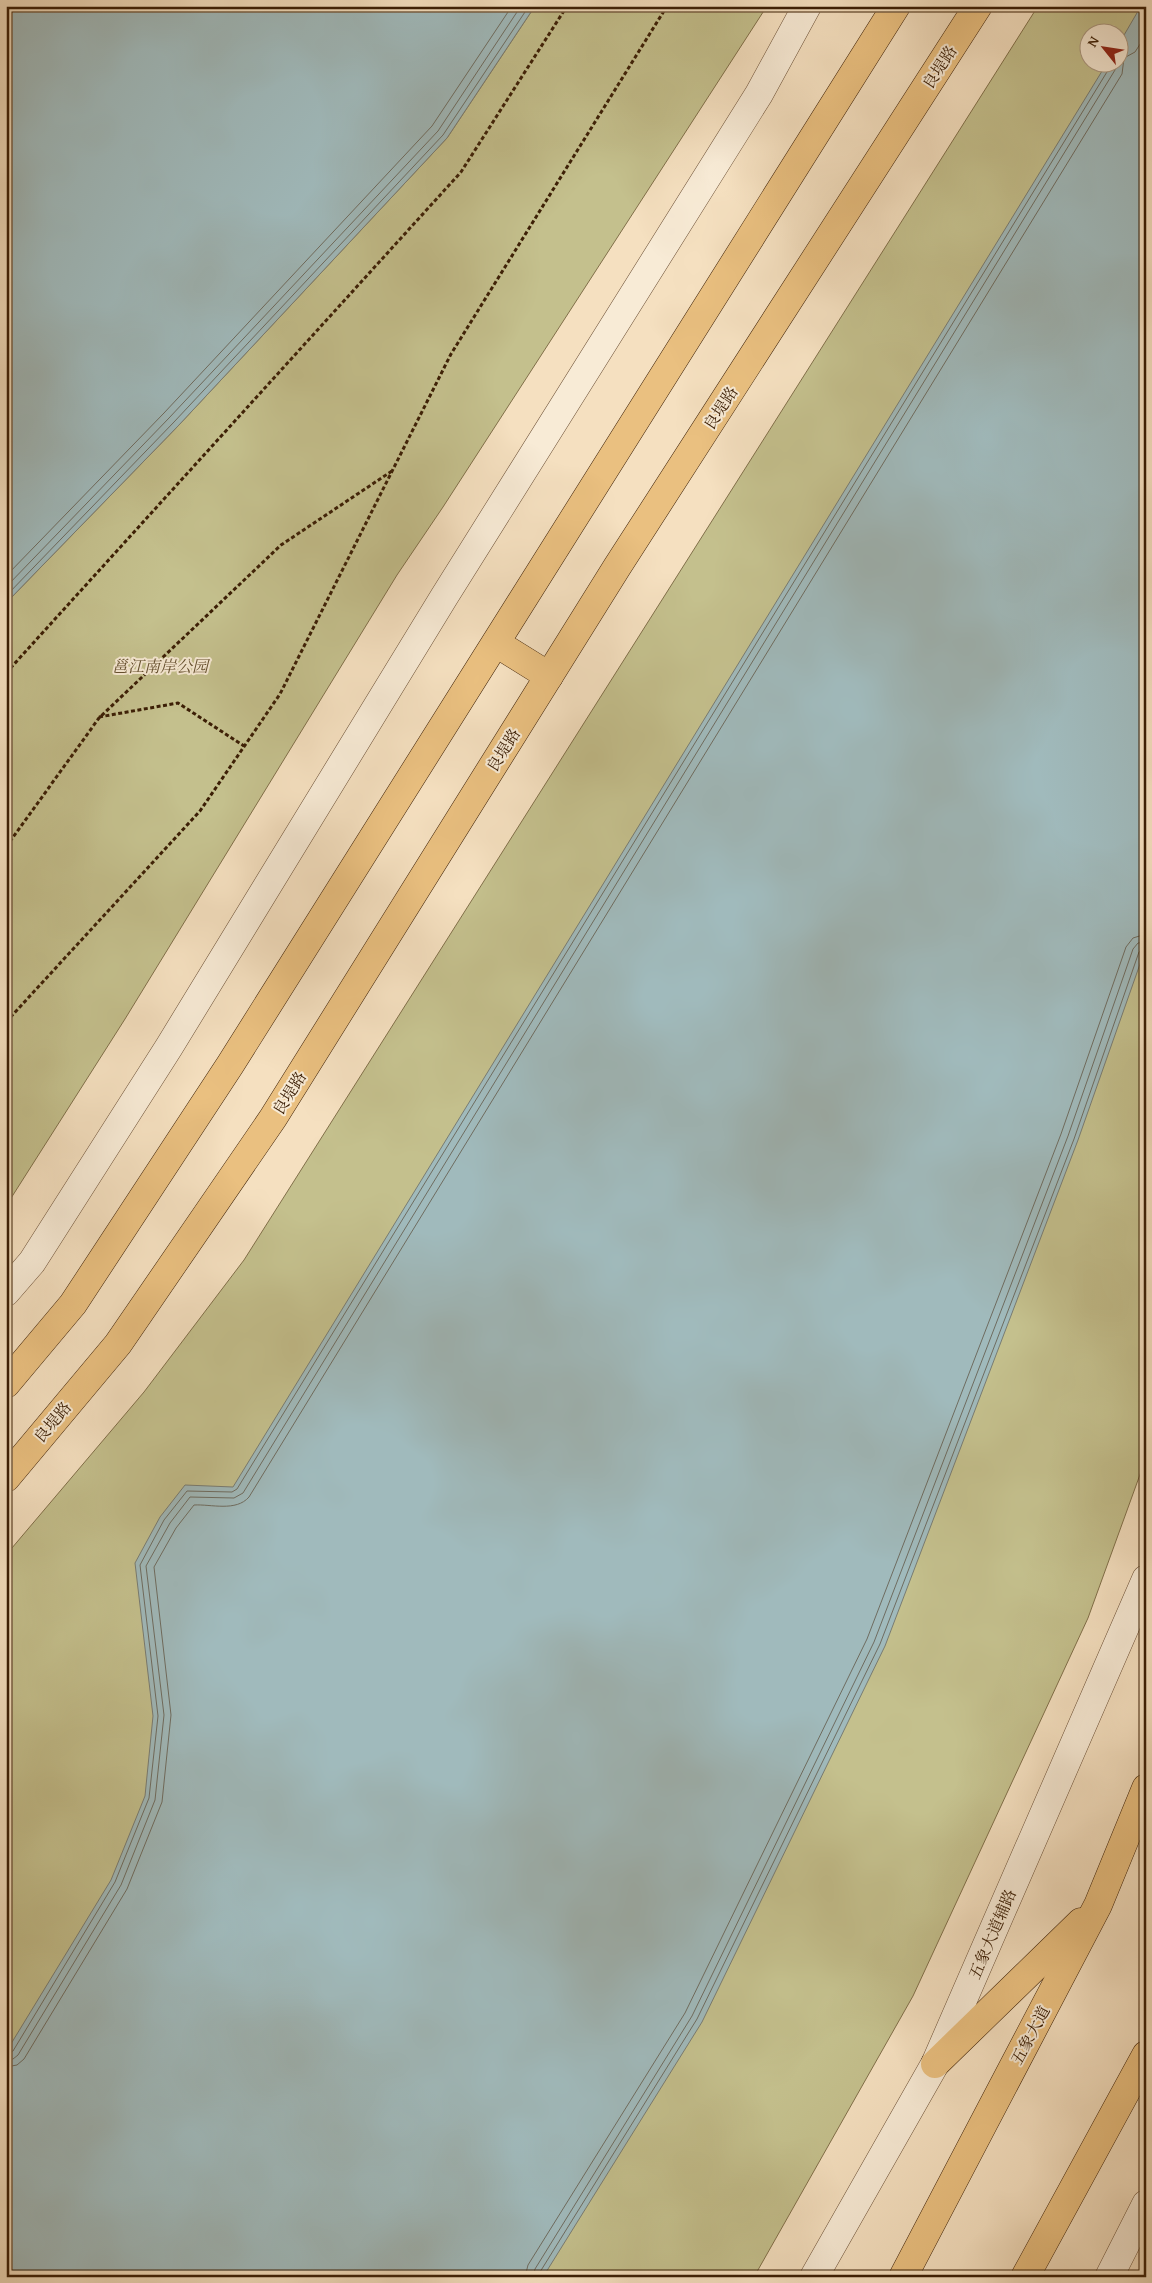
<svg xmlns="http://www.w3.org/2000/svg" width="1152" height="2283" viewBox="0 0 1152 2283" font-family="'Gentium Book Plus','Noto Serif SC',serif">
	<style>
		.green { fill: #c4c08d; stroke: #806f49; fill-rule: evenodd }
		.water { fill: #a0babc; stroke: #787c73 }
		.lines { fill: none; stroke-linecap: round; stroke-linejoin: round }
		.shore { stroke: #6e6c60; stroke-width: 1 }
		.minor-casing { stroke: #6a4e34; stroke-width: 29 }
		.major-casing { stroke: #3b1e05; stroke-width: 29 }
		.path { stroke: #3b1e05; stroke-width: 3; stroke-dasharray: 4 2.5; stroke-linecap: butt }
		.minor { stroke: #f8ebd6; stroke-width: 28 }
		.major { stroke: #eac080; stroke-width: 28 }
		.labels { text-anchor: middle; stroke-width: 4; stroke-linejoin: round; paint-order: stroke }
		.street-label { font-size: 16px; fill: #3b1e05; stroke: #f8ebd6 }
		.park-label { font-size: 16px; font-style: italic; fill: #644f2e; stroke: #f8ebd6 }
	</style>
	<rect width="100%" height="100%" fill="#f5e0c0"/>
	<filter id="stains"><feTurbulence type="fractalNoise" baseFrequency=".004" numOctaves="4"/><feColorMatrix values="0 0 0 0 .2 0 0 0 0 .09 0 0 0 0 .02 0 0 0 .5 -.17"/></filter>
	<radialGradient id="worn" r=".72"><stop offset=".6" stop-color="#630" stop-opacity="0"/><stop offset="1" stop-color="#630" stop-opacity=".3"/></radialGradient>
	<g class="green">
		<path d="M 535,6 L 767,6 L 443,507 L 397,575 L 125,1019 L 6,1206 L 6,603 L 178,426 L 447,138 Z"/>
		<path d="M 1038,6 L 1146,6 L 1146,1458 L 1088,1618 L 913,1996 L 754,2277 L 6,2277 L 6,1555 L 144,1392 L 244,1260 ZM 1090,32 L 1120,32 L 1120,62 L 1090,62 Z"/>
	</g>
	<g class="water">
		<path d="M 6,6 L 535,6 L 447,138 L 178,426 L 6,603 Z"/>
		<path d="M 1141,6 L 1146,6 L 1146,947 L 1078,1140 L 885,1646 L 702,2022 L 543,2277 L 6,2277 L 6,2052 L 111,1880 L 145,1796 L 153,1716 L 135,1563 L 160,1517 L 185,1485 L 233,1487 L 1107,63 L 1120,62 L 1120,42 Z"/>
	</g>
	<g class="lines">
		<g class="shore">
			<path d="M 6,576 L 164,413 L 432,126 L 512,6"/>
			<path d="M 6,587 L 169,418 L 438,131 L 521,6"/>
			<path d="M 6,596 L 174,422 L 443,135 L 529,6"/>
			<path d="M 6,2054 L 13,2051 L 115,1882 L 149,1798 L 158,1716 L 140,1565 L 164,1520 L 187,1491 L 232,1492 L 237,1489 L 1110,67 L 1111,62"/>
			<path d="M 6,2060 L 13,2059 L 18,2055 L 121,1885 L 155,1800 L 164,1715 L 146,1566 L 170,1523 L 190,1497 L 234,1498 L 243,1493 L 1115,70 L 1117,62"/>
			<path d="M 6,2067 L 17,2065 L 24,2059 L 127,1889 L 162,1802 L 171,1715 L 154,1567 L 176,1528 L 194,1505 C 211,1504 236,1512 249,1497 L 1122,74 L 1124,58 L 1135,52 L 1146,35"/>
			<path d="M 525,2277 L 528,2265 L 685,2013 L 867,1639 L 1061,1134 L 1126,947 L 1133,938 L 1146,934"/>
			<path d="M 533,2277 L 535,2269 L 692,2016 L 874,1642 L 1068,1136 L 1133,949 L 1138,943 L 1146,942"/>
			<path d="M 539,2277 L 540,2272 L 697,2019 L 880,1644 L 1074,1139 L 1139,952 L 1146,948"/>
		</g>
		<defs>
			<g id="minor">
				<path d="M 6,1292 L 32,1262 L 169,1047 L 444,597 L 759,94 L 807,6"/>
				<path d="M 814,2277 L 935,2064 L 1146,1579"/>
				<path d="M 1109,2277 L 1146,2204"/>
			</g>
			<g id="major">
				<path d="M 496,643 L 549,676"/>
				<path d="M 6,1384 L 73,1304 L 230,1065 L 896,6"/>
				<path d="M 6,1478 L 118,1344 L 273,1118 L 617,567 L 978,6"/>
				<path d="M 935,2064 L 1081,1922"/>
				<path d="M 903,2277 L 1098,1905 L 1146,1788"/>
				<path d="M 1025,2277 L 1146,2055"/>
			</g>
		</defs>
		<use href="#minor" class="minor-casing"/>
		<use href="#major" class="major-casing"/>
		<g class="path">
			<path d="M 6,673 L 461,172 L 567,6"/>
			<path d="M 99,717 L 178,703 L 244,746"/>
			<path d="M 6,847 L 99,718 L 281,545 L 392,471"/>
			<path d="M 6,1022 L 200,811 L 280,694 L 451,354 L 667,6"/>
		</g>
		<use href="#minor" class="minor"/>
		<use href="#major" class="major"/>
	</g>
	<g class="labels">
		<g class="street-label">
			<text transform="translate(939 67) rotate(-57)" y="6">良堤路</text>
			<text transform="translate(720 408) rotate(-57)" y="6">良堤路</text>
			<text transform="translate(503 750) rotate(-58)" y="6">良堤路</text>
			<text transform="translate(289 1093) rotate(-58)" y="6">良堤路</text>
			<text transform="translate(52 1422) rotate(-50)" y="6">良堤路</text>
			<text transform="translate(992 1934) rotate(-67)" y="6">五象大道辅路</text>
			<text transform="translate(1030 2035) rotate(-62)" y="6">五象大道</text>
		</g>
		<g class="park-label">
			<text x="160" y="672">邕江南岸公园</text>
		</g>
	</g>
	<rect width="1152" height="2283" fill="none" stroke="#f5e0c0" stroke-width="25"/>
	<rect x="8" y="8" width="1137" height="2268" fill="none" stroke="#3b1e05" stroke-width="2.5"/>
	<rect x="12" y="12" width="1127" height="2258" fill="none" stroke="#3b1e05"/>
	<g transform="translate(1104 48) rotate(300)"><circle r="24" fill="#f8ebd6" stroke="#ac9982"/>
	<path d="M0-4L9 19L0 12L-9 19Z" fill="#8f2418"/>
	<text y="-8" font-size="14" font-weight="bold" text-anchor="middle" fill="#3b1e05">N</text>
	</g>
	<rect width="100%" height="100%" filter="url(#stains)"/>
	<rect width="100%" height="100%" fill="url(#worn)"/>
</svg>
